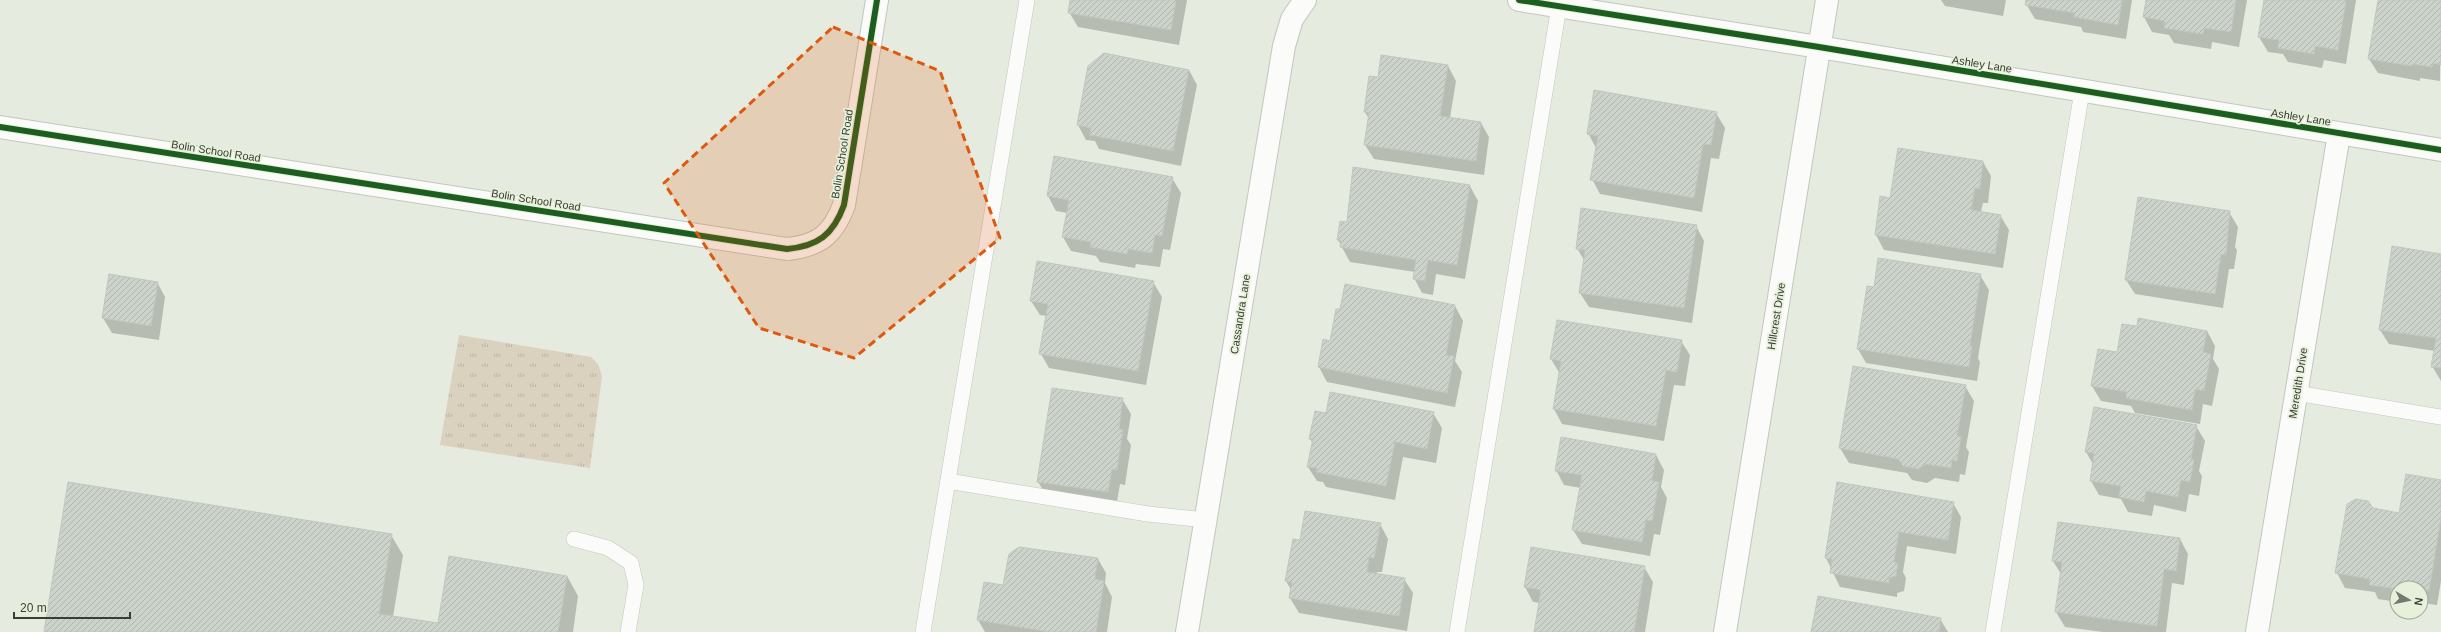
<svg xmlns="http://www.w3.org/2000/svg" width="2441" height="632" viewBox="0 0 2441 632" font-family="Arial,sans-serif">
	<style>
		.grass { fill: url(#grass-tufts) }
		.shadow { fill: #0003 }
		.building { fill: url(#building-hatch); stroke: #c0c7bf }
		.lines { fill: none; stroke-linecap: round; stroke-linejoin: round }
		.lane-casing { stroke: #c2c7be; stroke-width: 16 }
		.street-casing { stroke: #c2c7be; stroke-width: 24 }
		.lane { stroke: #fbfcfa; stroke-width: 15 }
		.street { stroke: #fbfcfa; stroke-width: 22 }
		.cycleway-casing { stroke: #e6f0da; stroke-width: 8 }
		.cycleway { stroke: #1b5e20; stroke-width: 6 }
		.marked { fill: #df580e; fill-opacity: 0.2; stroke: #df580e; stroke-width: 3; stroke-dasharray: 8 5; stroke-linejoin: round }
		.labels { text-anchor: middle; stroke-width: 3.5; stroke-linejoin: round; paint-order: stroke }
		.street-label { font-size: 11px; fill: #393d34; stroke: #e6f0da }
	</style>
	<defs>
		<pattern id="grass-tufts" width="24" height="20" patternUnits="userSpaceOnUse"><rect width="24" height="20" fill="#dbd1bf"/><path d="M3 7l-1-3M5 7V3M7 7l1-3M15 17l-1-3M17 17v-4M19 17l1-3" fill="none" stroke="#bdb4a5"/></pattern>
		<pattern id="building-hatch" width="6" height="6" patternUnits="userSpaceOnUse"><rect width="6" height="6" fill="#ccd3cb"/><path d="M-1 1l2-2M0 6l6-6M5 7l2-2" fill="none" stroke="#b0b6af"/></pattern>
	</defs>
	<rect width="100%" height="100%" fill="#e5ebdf"/>
	<path class="grass" d="M 459,335 L 591,357 L 598,364 L 602,376 L 590,468 L 440,445 Z"/>
	<g class="shadow">
		<path d="M 1071,0 L 1187,0 L 1179,45 L 1078,27 L 1069,12 Z"/>
		<path d="M 1941,0 L 2006,0 L 2003,16 L 1945,6 Z"/>
		<path d="M 2027,0 L 2132,0 L 2126,39 L 2083,32 L 2081,27 L 2035,19 L 2026,4 Z"/>
		<path d="M 2147,0 L 2247,0 L 2239,47 L 2212,42 L 2211,49 L 2174,43 L 2169,35 L 2152,32 L 2144,17 Z"/>
		<path d="M 2265,0 L 2356,0 L 2346,64 L 2324,60 L 2322,68 L 2288,62 L 2283,54 L 2268,52 L 2259,37 Z"/>
		<path d="M 2379,0 L 2441,0 L 2440,81 L 2420,78 L 2420,81 L 2378,73 L 2369,59 Z"/>
		<path d="M 1382,56 L 1448,66 L 1456,81 L 1450,118 L 1481,123 L 1489,137 L 1484,175 L 1374,159 L 1365,145 L 1369,119 L 1365,112 L 1378,79 Z"/>
		<path d="M 1189,70 L 1197,85 L 1181,166 L 1099,149 L 1095,141 L 1086,140 L 1078,125 Z"/>
		<path d="M 1716,113 L 1725,128 L 1719,159 L 1711,158 L 1702,212 L 1600,194 L 1592,179 L 1596,148 L 1588,133 Z"/>
		<path d="M 1983,162 L 1991,176 L 1988,203 L 1983,203 L 1981,212 L 2000,215 L 2009,230 L 2003,268 L 1884,250 L 1876,235 L 1891,199 Z"/>
		<path d="M 1354,168 L 1470,186 L 1478,201 L 1465,279 L 1436,274 L 1433,295 L 1422,293 L 1414,278 L 1415,272 L 1350,262 L 1338,240 L 1348,223 Z"/>
		<path d="M 1172,178 L 1181,193 L 1170,250 L 1163,249 L 1160,267 L 1136,264 L 1135,268 L 1100,262 L 1096,256 L 1071,251 L 1063,237 L 1068,213 L 1056,211 L 1048,196 Z"/>
		<path d="M 2229,212 L 2238,227 L 2235,247 L 2237,250 L 2234,269 L 2229,269 L 2223,308 L 2135,294 L 2126,280 Z"/>
		<path d="M 1696,226 L 1704,241 L 1692,323 L 1589,307 L 1580,293 L 1585,262 L 1577,248 Z"/>
		<path d="M 2441,255 L 2441,381 L 2432,366 L 2435,351 L 2389,344 L 2380,330 Z"/>
		<path d="M 1980,275 L 1989,290 L 1978,358 L 1980,362 L 1977,381 L 1866,363 L 1858,349 Z"/>
		<path d="M 157,282 L 165,297 L 159,340 L 112,333 L 103,318 Z"/>
		<path d="M 1153,282 L 1162,297 L 1146,385 L 1049,368 L 1041,354 L 1047,316 L 1040,315 L 1031,301 Z"/>
		<path d="M 1455,306 L 1463,321 L 1455,361 L 1462,372 L 1455,407 L 1327,382 L 1319,367 L 1331,342 Z"/>
		<path d="M 2138,328 L 2207,331 L 2215,346 L 2213,359 L 2219,369 L 2212,406 L 2203,404 L 2200,424 L 2135,413 L 2131,406 L 2101,401 L 2092,386 Z"/>
		<path d="M 1681,341 L 1690,355 L 1685,386 L 1674,385 L 1664,441 L 1562,424 L 1554,409 L 1560,374 L 1551,359 Z"/>
		<path d="M 1965,386 L 1974,401 L 1966,447 L 1969,452 L 1965,475 L 1960,474 L 1959,482 L 1935,478 L 1927,483 L 1912,480 L 1907,473 L 1849,463 L 1840,448 Z"/>
		<path d="M 1122,399 L 1131,414 L 1127,439 L 1131,445 L 1125,485 L 1120,484 L 1116,507 L 1047,496 L 1038,482 Z"/>
		<path d="M 1433,413 L 1442,428 L 1436,463 L 1403,457 L 1395,500 L 1326,487 L 1323,482 L 1317,481 L 1308,467 L 1313,444 L 1310,439 L 1327,414 Z"/>
		<path d="M 2196,426 L 2205,441 L 2199,471 L 2202,476 L 2199,496 L 2189,494 L 2186,512 L 2154,505 L 2152,516 L 2128,512 L 2121,499 L 2099,495 L 2091,481 L 2093,464 L 2086,452 Z"/>
		<path d="M 1656,455 L 1664,470 L 1661,487 L 1667,498 L 1660,535 L 1654,534 L 1650,556 L 1582,544 L 1573,530 L 1581,488 L 1564,485 L 1556,470 Z"/>
		<path d="M 2441,481 L 2441,581 L 2437,605 L 2422,603 L 2421,609 L 2421,588 L 2397,588 L 2397,602 L 2378,599 L 2375,592 L 2345,588 L 2337,573 L 2373,509 L 2400,514 Z"/>
		<path d="M 1953,503 L 1961,517 L 1956,554 L 1907,546 L 1903,572 L 1906,578 L 1904,591 L 1897,593 L 1897,597 L 1840,587 L 1826,558 Z"/>
		<path d="M 1380,524 L 1388,539 L 1382,572 L 1377,572 L 1377,574 L 1404,579 L 1413,593 L 1407,631 L 1299,613 L 1290,598 L 1291,590 L 1286,581 L 1300,541 Z"/>
		<path d="M 391,535 L 403,555 L 393,617 L 439,624 L 567,576 L 578,596 L 573,632 L 45,632 Z"/>
		<path d="M 2180,539 L 2188,554 L 2184,585 L 2172,583 L 2166,632 L 2103,632 L 2065,627 L 2056,612 L 2061,574 L 2053,561 Z"/>
		<path d="M 1098,559 L 1106,573 L 1105,583 L 1112,597 L 1107,632 L 985,632 L 978,620 L 1004,587 Z"/>
		<path d="M 1644,567 L 1653,582 L 1645,632 L 1535,632 L 1540,603 L 1533,602 L 1525,587 Z"/>
		<path d="M 1940,619 L 1948,632 L 1812,632 Z"/>
	</g>
	<g class="building">
		<path d="M 1070,0 L 1176,0 L 1171,30 L 1068,13 Z"/>
		<path d="M 2026,0 L 2122,0 L 2118,25 L 2074,17 L 2075,13 L 2025,5 Z"/>
		<path d="M 2146,0 L 2236,0 L 2231,32 L 2204,28 L 2203,34 L 2164,28 L 2165,21 L 2143,17 Z"/>
		<path d="M 2264,0 L 2346,0 L 2338,50 L 2315,46 L 2314,54 L 2278,48 L 2279,40 L 2258,37 Z"/>
		<path d="M 2378,0 L 2441,0 L 2441,65 L 2433,63 L 2432,67 L 2412,64 L 2412,66 L 2368,59 Z"/>
		<path d="M 1104,53 L 1189,70 L 1173,151 L 1090,135 L 1091,128 L 1077,125 L 1088,66 Z"/>
		<path d="M 1381,55 L 1448,65 L 1440,116 L 1481,122 L 1476,161 L 1364,145 L 1369,113 L 1364,112 L 1369,76 L 1378,77 Z"/>
		<path d="M 1594,90 L 1717,112 L 1711,145 L 1703,144 L 1694,198 L 1590,180 L 1598,136 L 1587,134 Z"/>
		<path d="M 1898,148 L 1983,161 L 1980,189 L 1975,188 L 1971,210 L 2001,215 L 1995,254 L 1875,235 L 1880,196 L 1890,198 Z"/>
		<path d="M 1054,156 L 1173,177 L 1162,236 L 1155,235 L 1152,253 L 1128,249 L 1127,254 L 1090,247 L 1091,242 L 1062,237 L 1069,200 L 1047,196 Z"/>
		<path d="M 1353,167 L 1470,185 L 1457,265 L 1428,260 L 1425,281 L 1413,279 L 1416,260 L 1340,247 L 1341,241 L 1337,240 L 1340,221 L 1347,222 Z"/>
		<path d="M 2138,197 L 2230,211 L 2226,255 L 2221,254 L 2215,294 L 2125,280 Z"/>
		<path d="M 1581,208 L 1697,225 L 1684,308 L 1579,293 L 1585,250 L 1576,249 Z"/>
		<path d="M 2392,246 L 2441,254 L 2441,368 L 2431,367 L 2436,338 L 2379,330 Z"/>
		<path d="M 1878,258 L 1981,274 L 1970,346 L 1972,346 L 1969,367 L 1857,349 L 1867,286 L 1874,287 Z"/>
		<path d="M 1037,261 L 1154,281 L 1138,371 L 1039,354 L 1048,304 L 1030,301 Z"/>
		<path d="M 109,274 L 158,282 L 151,326 L 102,318 Z"/>
		<path d="M 1345,284 L 1455,305 L 1446,355 L 1454,356 L 1447,393 L 1318,367 L 1323,339 L 1330,341 L 1336,309 L 1340,309 Z"/>
		<path d="M 2138,318 L 2207,331 L 2203,352 L 2211,354 L 2204,391 L 2195,389 L 2192,410 L 2126,398 L 2127,392 L 2091,386 L 2098,349 L 2117,352 L 2122,324 L 2137,326 Z"/>
		<path d="M 1557,320 L 1682,340 L 1677,372 L 1666,370 L 1656,426 L 1553,409 L 1561,361 L 1550,359 Z"/>
		<path d="M 1853,366 L 1966,385 L 1957,436 L 1961,437 L 1957,461 L 1952,460 L 1951,468 L 1926,464 L 1918,469 L 1903,466 L 1898,459 L 1839,448 Z"/>
		<path d="M 1052,388 L 1123,398 L 1119,429 L 1123,430 L 1117,470 L 1112,469 L 1108,492 L 1037,482 Z"/>
		<path d="M 1330,392 L 1434,412 L 1427,449 L 1395,442 L 1386,486 L 1316,472 L 1317,468 L 1307,467 L 1313,439 L 1309,439 L 1315,411 L 1326,413 Z"/>
		<path d="M 2094,407 L 2197,425 L 2191,459 L 2194,460 L 2190,482 L 2181,480 L 2178,497 L 2146,491 L 2144,502 L 2119,497 L 2121,486 L 2090,481 L 2094,453 L 2085,452 Z"/>
		<path d="M 1561,437 L 1656,454 L 1652,481 L 1659,482 L 1652,521 L 1646,520 L 1642,542 L 1572,530 L 1582,475 L 1555,471 Z"/>
		<path d="M 2406,474 L 2441,480 L 2441,518 L 2429,591 L 2421,588 L 2397,588 L 2397,592 L 2391,591 L 2392,588 L 2369,585 L 2370,579 L 2335,573 L 2347,504 L 2356,499 L 2368,501 L 2373,508 L 2399,513 Z"/>
		<path d="M 68,482 L 392,534 L 379,614 L 438,623 L 449,556 L 567,576 L 558,632 L 44,632 Z"/>
		<path d="M 1837,482 L 1954,502 L 1948,540 L 1899,532 L 1894,562 L 1898,563 L 1896,576 L 1889,578 L 1889,583 L 1830,573 L 1832,559 L 1825,558 Z"/>
		<path d="M 1305,511 L 1381,523 L 1374,558 L 1369,557 L 1367,572 L 1405,578 L 1399,616 L 1289,598 L 1292,582 L 1285,581 L 1293,539 L 1300,540 Z"/>
		<path d="M 2058,522 L 2180,538 L 2176,571 L 2164,569 L 2157,626 L 2055,612 L 2062,562 L 2052,561 Z"/>
		<path d="M 1019,547 L 1098,558 L 1095,579 L 1104,581 L 1096,632 L 1050,632 L 977,620 L 984,582 L 1003,585 L 1009,554 Z"/>
		<path d="M 1531,547 L 1645,566 L 1634,632 L 1534,632 L 1541,590 L 1524,587 Z"/>
		<path d="M 1818,596 L 1941,618 L 1939,632 L 1811,632 Z"/>
	</g>
	<g class="lines">
		<defs>
			<g id="lane">
				<path d="M 2296,393 L 2441,417"/>
				<path d="M 948,481 L 1148,514 L 1206,520"/>
				<path d="M 574,539 L 608,548 L 631,563 L 636,585 L 628,632"/>
				<path d="M 923,632 L 1027,0"/>
				<path d="M 1457,632 L 1559,6"/>
				<path d="M 1993,632 L 2082,91"/>
			</g>
			<g id="street">
				<path d="M 1519,0 L 1819,47 L 2441,150"/>
				<path d="M 0,127 L 787,249 C 818,246 833,235 844,205 L 877,0"/>
				<path d="M 1187,632 L 1284,46 L 1292,19 L 1305,0"/>
				<path d="M 1725,632 L 1827,0"/>
				<path d="M 2257,632 L 2339,134"/>
			</g>
		</defs>
		<use href="#lane" class="lane-casing"/>
		<use href="#street" class="street-casing"/>
		<use href="#lane" class="lane"/>
		<use href="#street" class="street"/>
		<defs>
			<g id="cycleway">
				<path d="M 1519,0 L 1819,47 L 2441,150"/>
				<path d="M 0,127 L 787,249 C 818,246 833,235 844,205 L 877,0"/>
			</g>
		</defs>
		<use href="#cycleway" class="cycleway-casing"/>
		<use href="#cycleway" class="cycleway"/>
	</g>
	<path class="marked" d="M 833,27 L 940,71 L 1000,238 L 854,358 L 759,328 L 664,183 Z"/>
	<g class="labels">
		<g class="street-label">
			<text transform="translate(1982 64) rotate(9)" y="4">Ashley Lane</text>
			<text transform="translate(2301 117) rotate(9)" y="4">Ashley Lane</text>
			<text transform="translate(216 151) rotate(9)" y="4">Bolin School Road</text>
			<text transform="translate(842 154) rotate(-81)" y="4">Bolin School Road</text>
			<text transform="translate(536 200) rotate(9)" y="4">Bolin School Road</text>
			<text transform="translate(1240 314) rotate(-81)" y="4">Cassandra Lane</text>
			<text transform="translate(1776 316) rotate(-81)" y="4">Hillcrest Drive</text>
			<text transform="translate(2298 383) rotate(-81)" y="4">Meredith Drive</text>
		</g>
	</g>
	<g transform="translate(2409 600) rotate(99)"><circle r="19" fill="#e6f0da" stroke="#a1a898"/>
	<path d="M0-3L7 15L0 10L-7 15Z" fill="#757a70"/>
	<text y="-6" font-size="11" font-weight="bold" text-anchor="middle" fill="#393d34">N</text>
	</g>
	<path d="M14 612v6h116v-6" fill="none" stroke="#393d34" stroke-width="2"/>
	<text x="20" y="612" font-size="12" fill="#393d34" stroke="#e6f0da" stroke-width="3" paint-order="stroke">20 m</text>
</svg>
